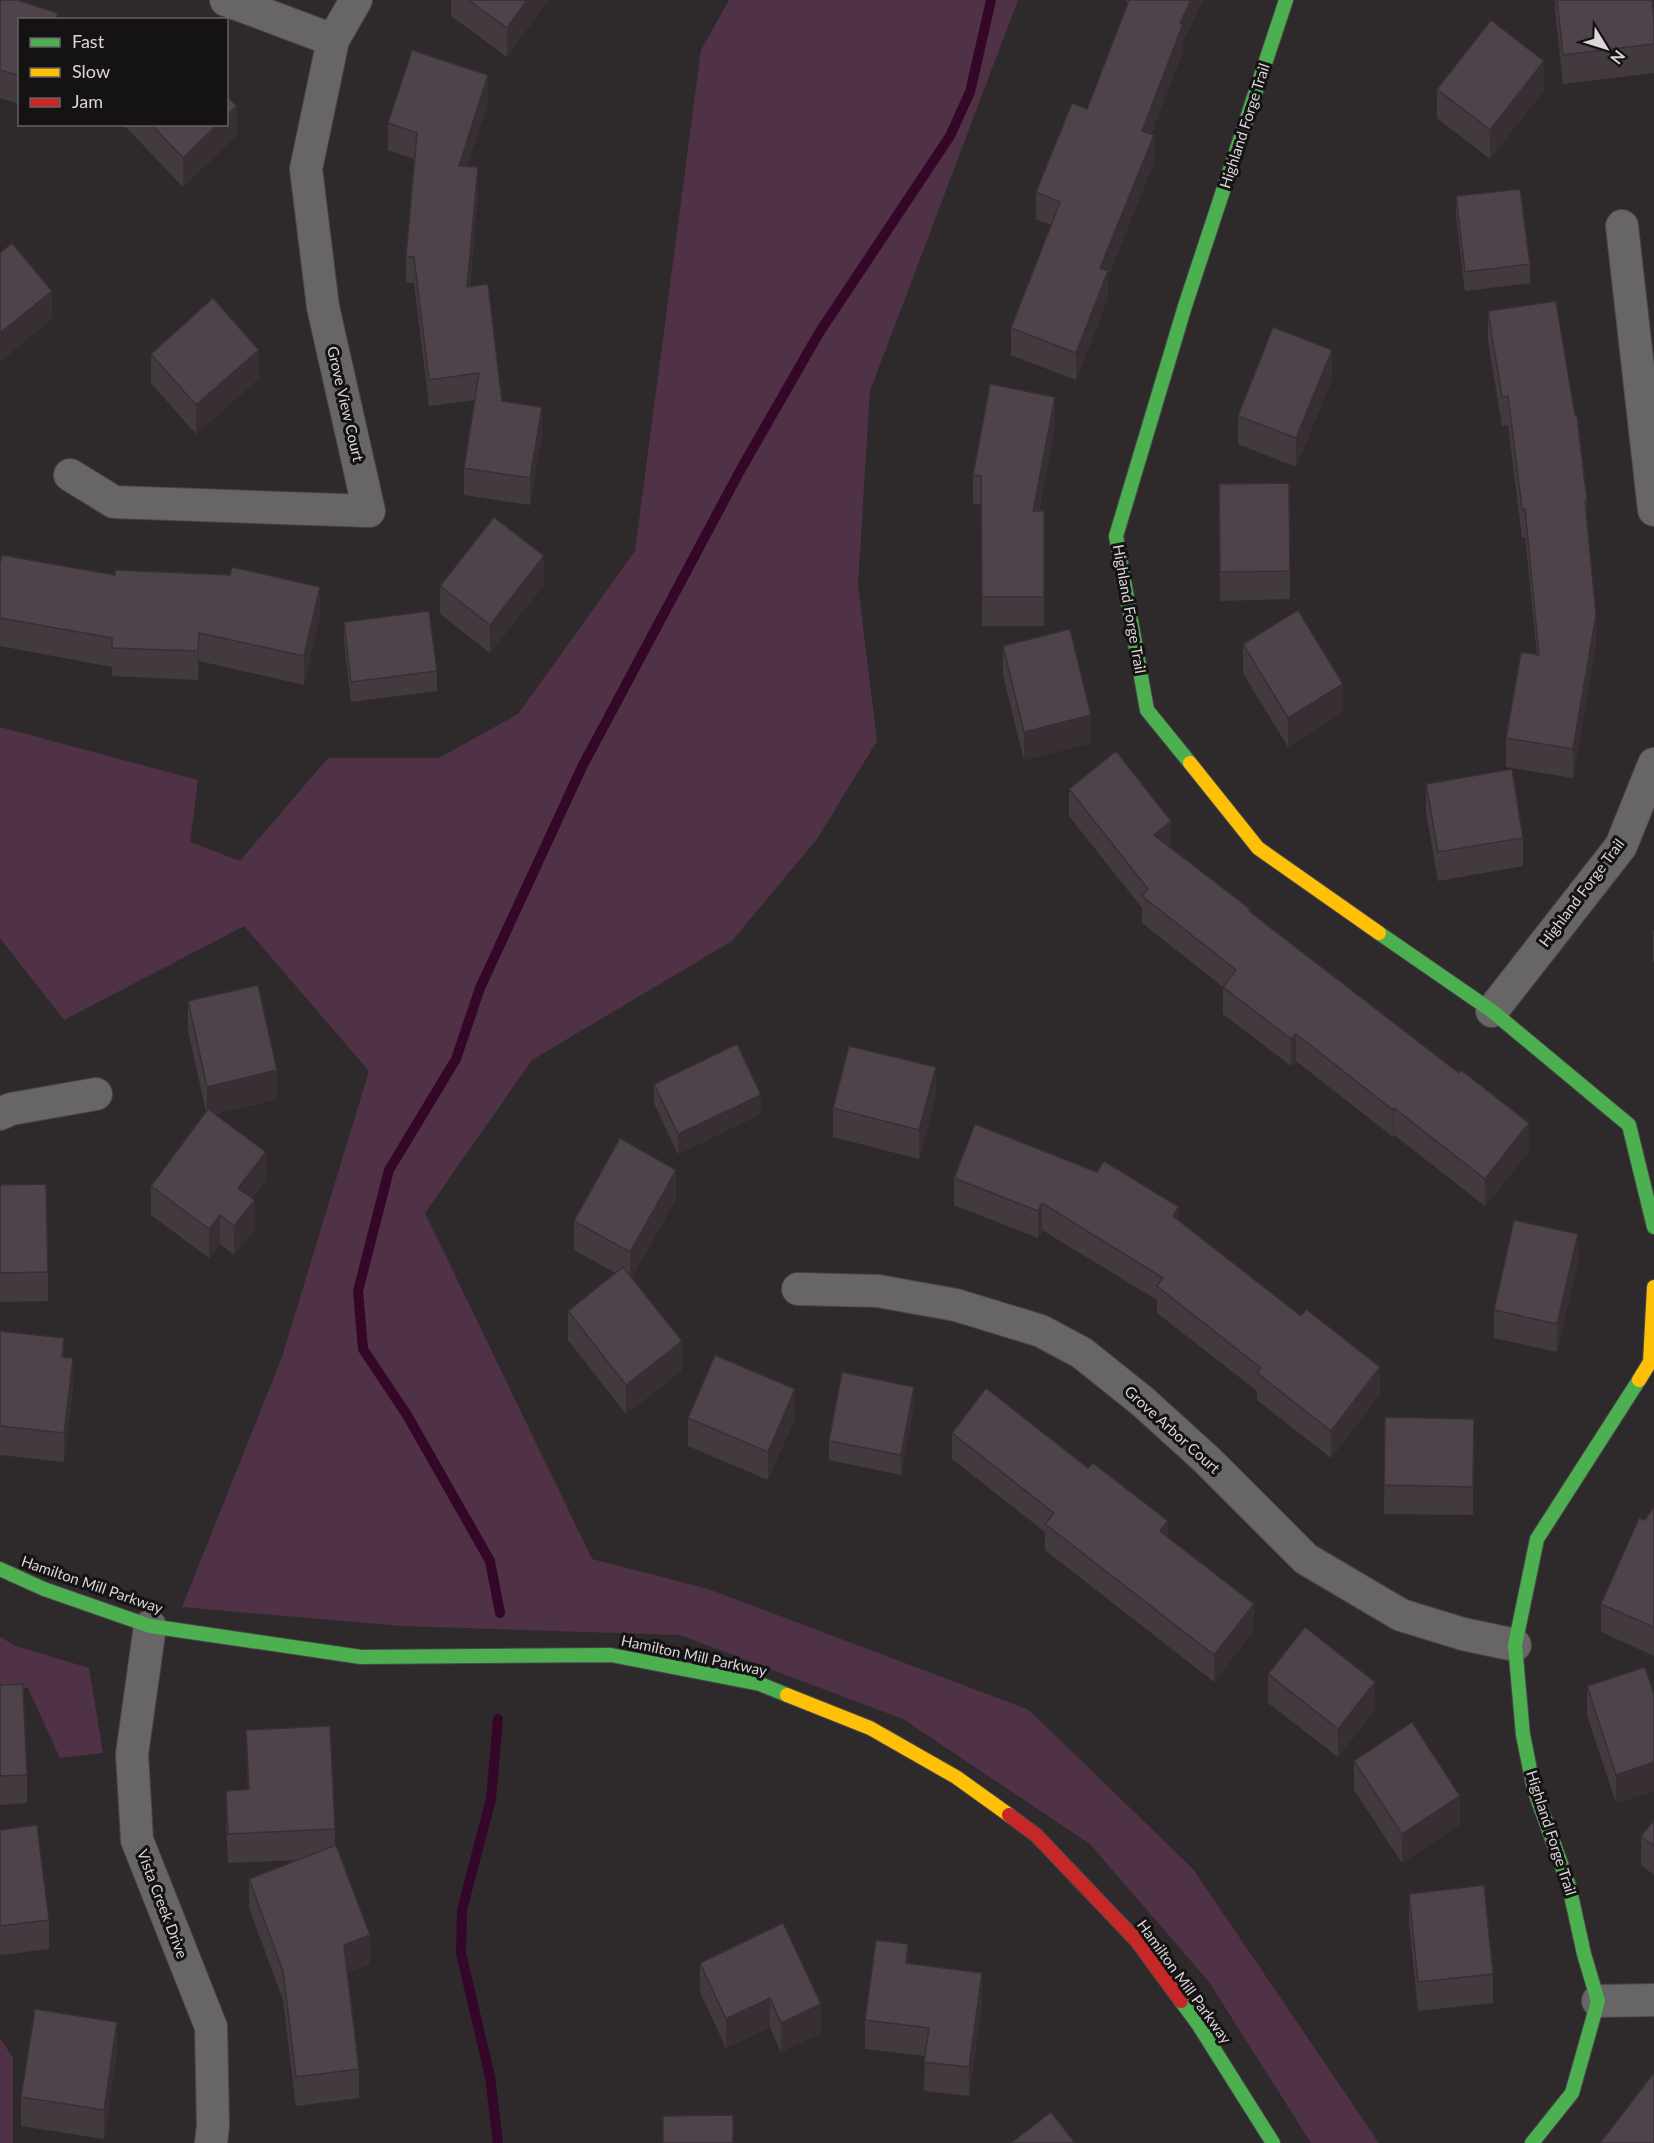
<svg xmlns="http://www.w3.org/2000/svg" width="1654" height="2143" viewBox="0 0 1654 2143" font-family="Lato,sans-serif">
	<style>
		.green { fill: #4f3245 }
		.lines { fill: none; stroke-linecap: round; stroke-linejoin: round }
		.stream { stroke: #340628; stroke-width: 10 }
		.street-casing { stroke: #494648; stroke-width: 34 }
		.fast-casing { stroke: #494648; stroke-width: 16 }
		.slow-casing { stroke: #494648; stroke-width: 16 }
		.jam-casing { stroke: #494648; stroke-width: 16 }
		.street { stroke: #686567; stroke-width: 32 }
		.fast { stroke: #4caf50; stroke-width: 14 }
		.slow { stroke: #ffc107; stroke-width: 14 }
		.jam { stroke: #c62828; stroke-width: 14 }
		.wall { fill: #433a40 }
		.shaded-wall { fill: #372f34 }
		.building { fill: #4e434b; stroke: #372f34; stroke-width: 1.5 }
		.labels { text-anchor: middle; stroke-width: 6; stroke-linejoin: round; paint-order: stroke }
		.street-label { font-size: 15px; fill: #dad6d9; stroke: #151214 }
	</style>
	<rect width="100%" height="100%" fill="#2e2a2c"/>
	<g class="green">
		<path d="M 729,0 L 1018,0 L 870,391 L 858,585 L 877,741 L 817,839 L 732,941 L 532,1060 L 425,1213 L 592,1559 L 708,1589 L 1029,1710 L 1193,1869 L 1379,2143 L 1311,2143 L 1209,1982 L 1090,1844 L 903,1719 L 680,1635 L 402,1626 L 182,1607 L 282,1357 L 369,1071 L 244,926 L 64,1020 L 0,938 L 0,727 L 198,780 L 190,842 L 240,861 L 328,758 L 439,758 L 518,714 L 635,551 L 701,50 Z"/>
		<path d="M 0,1637 L 16,1646 L 89,1668 L 103,1753 L 60,1758 L 28,1688 L 0,1688 Z"/>
		<path d="M 0,2038 L 13,2058 L 13,2143 L 0,2143 Z"/>
	</g>
	<g class="lines">
		<g class="stream">
			<path d="M 500,1613 L 490,1561 L 407,1415 L 363,1349 L 358,1291 L 389,1170 L 456,1059 L 480,988 L 582,767 L 741,469 L 819,333 L 950,136 L 970,92 L 991,0"/>
			<path d="M 498,1719 L 491,1799 L 462,1910 L 461,1953 L 490,2077 L 498,2143"/>
		</g>
		<defs>
			<g id="street">
				<path d="M 226,0 L 333,40"/>
				<path d="M 1622,226 L 1654,510"/>
				<path d="M 70,475 L 114,502 L 369,511 L 323,307 L 306,169 L 333,40 L 356,0"/>
				<path d="M 1492,1011 L 1621,846 L 1654,764"/>
				<path d="M 0,1114 L 11,1109 L 96,1094"/>
				<path d="M 798,1289 L 878,1291 L 956,1305 L 1041,1331 L 1082,1353 L 1142,1401 L 1206,1459 L 1306,1559 L 1401,1615 L 1463,1634 L 1515,1645"/>
				<path d="M 150,1626 L 132,1754 L 137,1840 L 211,2027 L 213,2126 L 211,2143"/>
				<path d="M 1598,2001 L 1654,2000"/>
			</g>
			<g id="fast">
				<path d="M 1190,763 L 1147,710 L 1116,536 L 1185,306 L 1286,0"/>
				<path d="M 1379,933 L 1492,1011 L 1629,1125 L 1654,1227"/>
				<path d="M 0,1569 L 44,1589 L 150,1626 L 361,1657 L 611,1655 L 760,1684 L 787,1695"/>
				<path d="M 1181,2001 L 1198,2024 L 1273,2143"/>
				<path d="M 1532,2143 L 1572,2093 L 1598,2001 L 1584,1954 L 1569,1886 L 1534,1789 L 1523,1735 L 1515,1645 L 1537,1539 L 1639,1380"/>
			</g>
			<g id="slow">
				<path d="M 1190,763 L 1258,848 L 1379,933"/>
				<path d="M 1639,1380 L 1650,1362 L 1654,1287"/>
				<path d="M 787,1695 L 870,1728 L 956,1777 L 1009,1815"/>
			</g>
			<path id="jam" d="M 1009,1815 L 1036,1835 L 1137,1941 L 1181,2001"/>
		</defs>
		<use href="#street" class="street-casing"/>
		<use href="#fast" class="fast-casing"/>
		<use href="#slow" class="slow-casing"/>
		<use href="#jam" class="jam-casing"/>
		<use href="#street" class="street"/>
		<use href="#fast" class="fast"/>
		<use href="#slow" class="slow"/>
		<use href="#jam" class="jam"/>
	</g>
	<g class="wall">
		<path d="M 0,0 L 58,20 L 20,20 L 20,104 L 0,98 Z"/>
		<path d="M 451,0 L 548,0 L 507,57 L 451,16 Z"/>
		<path d="M 1124,0 L 1203,0 L 1183,42 L 1183,51 L 1151,134 L 1154,162 L 1108,277 L 1108,298 L 1076,380 L 1011,355 L 1011,328 L 1051,225 L 1036,219 L 1036,192 L 1087,109 L 1128,2 Z"/>
		<path d="M 1555,0 L 1652,0 L 1654,19 L 1654,73 L 1563,84 L 1555,10 Z"/>
		<path d="M 1437,89 L 1544,90 L 1490,159 L 1437,118 Z"/>
		<path d="M 488,102 L 467,166 L 478,194 L 470,286 L 502,401 L 542,434 L 530,505 L 464,495 L 464,468 L 475,400 L 429,406 L 414,283 L 406,283 L 406,256 L 414,159 L 388,150 L 388,123 Z"/>
		<path d="M 123,124 L 226,124 L 237,135 L 183,187 Z"/>
		<path d="M 1456,196 L 1530,264 L 1530,283 L 1465,291 L 1456,216 Z"/>
		<path d="M 1488,311 L 1587,501 L 1587,519 L 1596,643 L 1573,778 L 1506,767 L 1506,738 L 1537,654 L 1525,537 L 1522,538 L 1508,425 L 1502,426 L 1488,340 Z"/>
		<path d="M 151,354 L 259,378 L 196,434 L 151,383 Z"/>
		<path d="M 1332,379 L 1296,467 L 1238,444 L 1238,416 Z"/>
		<path d="M 1055,425 L 1039,511 L 1044,511 L 1044,626 L 982,626 L 981,505 L 973,503 L 973,475 Z"/>
		<path d="M 1219,484 L 1290,571 L 1290,599 L 1220,601 Z"/>
		<path d="M 0,564 L 320,616 L 304,685 L 199,661 L 198,680 L 112,676 L 112,667 L 0,646 Z"/>
		<path d="M 544,585 L 490,653 L 440,614 L 440,586 Z"/>
		<path d="M 344,622 L 437,671 L 437,691 L 351,702 L 344,642 Z"/>
		<path d="M 1243,644 L 1343,712 L 1288,747 L 1243,673 Z"/>
		<path d="M 1003,646 L 1091,743 L 1024,760 L 1003,675 Z"/>
		<path d="M 1426,784 L 1523,838 L 1523,866 L 1438,881 L 1426,812 Z"/>
		<path d="M 1069,789 L 1171,848 L 1250,912 L 1529,1151 L 1485,1206 L 1394,1135 L 1393,1137 L 1296,1061 L 1291,1066 L 1223,1014 L 1223,987 L 1142,923 L 1142,908 L 1069,816 Z"/>
		<path d="M 1653,931 L 1654,931 L 1654,963 L 1653,960 Z"/>
		<path d="M 188,1001 L 277,1099 L 214,1114 L 266,1181 L 252,1198 L 255,1228 L 234,1255 L 220,1244 L 209,1258 L 151,1215 L 151,1186 L 206,1112 L 188,1030 Z"/>
		<path d="M 654,1084 L 761,1114 L 678,1154 L 654,1103 Z"/>
		<path d="M 936,1096 L 919,1159 L 833,1137 L 833,1108 Z"/>
		<path d="M 954,1178 L 1179,1221 L 1380,1394 L 1331,1458 L 1257,1400 L 1257,1391 L 1157,1313 L 1157,1300 L 1042,1230 L 1038,1238 L 954,1205 Z"/>
		<path d="M 0,1185 L 48,1272 L 48,1301 L 0,1302 Z"/>
		<path d="M 676,1199 L 632,1277 L 682,1370 L 626,1414 L 568,1340 L 568,1311 L 616,1273 L 574,1250 L 574,1221 Z"/>
		<path d="M 1578,1262 L 1557,1352 L 1494,1338 L 1494,1310 Z"/>
		<path d="M 0,1331 L 73,1387 L 64,1462 L 0,1455 Z"/>
		<path d="M 914,1406 L 901,1475 L 829,1460 L 829,1441 Z"/>
		<path d="M 1385,1417 L 1474,1419 L 1473,1515 L 1384,1514 Z"/>
		<path d="M 688,1418 L 795,1418 L 768,1480 L 688,1446 Z"/>
		<path d="M 952,1433 L 1088,1468 L 1168,1537 L 1254,1630 L 1214,1682 L 1045,1550 L 1045,1532 L 952,1459 Z"/>
		<path d="M 1654,1506 L 1654,1656 L 1601,1632 L 1601,1604 L 1645,1520 Z"/>
		<path d="M 1268,1674 L 1375,1710 L 1338,1757 L 1268,1703 Z"/>
		<path d="M 0,1685 L 27,1775 L 27,1803 L 0,1805 Z"/>
		<path d="M 1587,1686 L 1654,1694 L 1654,1791 L 1616,1803 L 1587,1715 Z"/>
		<path d="M 246,1730 L 335,1829 L 335,1846 L 370,1964 L 347,1972 L 359,2069 L 359,2098 L 296,2106 L 283,2000 L 249,1908 L 249,1879 L 298,1860 L 228,1863 L 226,1819 L 226,1791 L 248,1789 Z"/>
		<path d="M 1354,1761 L 1460,1824 L 1402,1863 L 1354,1790 Z"/>
		<path d="M 1654,1820 L 1654,1875 L 1641,1865 L 1641,1836 Z"/>
		<path d="M 0,1830 L 49,1920 L 49,1949 L 0,1955 Z"/>
		<path d="M 1409,1894 L 1493,1974 L 1493,2003 L 1418,2011 L 1409,1922 Z"/>
		<path d="M 783,1923 L 821,2033 L 781,2052 L 770,2027 L 726,2048 L 700,1992 L 700,1963 Z"/>
		<path d="M 908,1964 L 982,2002 L 969,2096 L 924,2091 L 925,2056 L 865,2049 L 865,2020 Z"/>
		<path d="M 117,2051 L 104,2139 L 21,2126 L 21,2097 Z"/>
	</g>
	<g class="shaded-wall">
		<path d="M 527,0 L 548,0 L 507,57 L 507,28 Z"/>
		<path d="M 1191,0 L 1203,0 L 1183,42 L 1183,51 L 1142,157 L 1142,131 L 1180,23 Z"/>
		<path d="M 1544,61 L 1544,90 L 1490,159 L 1490,130 Z"/>
		<path d="M 488,75 L 488,102 L 459,192 L 459,166 Z"/>
		<path d="M 237,106 L 237,135 L 183,187 L 183,158 L 218,124 L 226,124 L 226,116 Z"/>
		<path d="M 1154,135 L 1154,162 L 1108,277 L 1108,298 L 1076,380 L 1076,353 L 1100,268 Z"/>
		<path d="M 478,167 L 478,194 L 467,313 L 467,287 Z"/>
		<path d="M 52,291 L 52,319 L 0,362 L 0,333 Z"/>
		<path d="M 259,350 L 259,378 L 196,434 L 196,405 Z"/>
		<path d="M 1332,350 L 1332,379 L 1296,467 L 1296,438 Z"/>
		<path d="M 1055,397 L 1055,425 L 1033,539 L 1033,511 Z"/>
		<path d="M 542,407 L 542,434 L 530,505 L 530,478 Z"/>
		<path d="M 544,556 L 544,585 L 490,653 L 490,625 Z"/>
		<path d="M 320,587 L 320,616 L 304,685 L 304,656 Z"/>
		<path d="M 1596,615 L 1596,643 L 1573,778 L 1573,749 Z"/>
		<path d="M 199,633 L 199,661 L 198,680 L 198,651 Z"/>
		<path d="M 1343,684 L 1343,712 L 1288,747 L 1288,718 Z"/>
		<path d="M 1091,715 L 1091,743 L 1024,760 L 1024,732 Z"/>
		<path d="M 1171,821 L 1171,848 L 1154,835 Z"/>
		<path d="M 1296,1034 L 1296,1061 L 1291,1066 L 1291,1039 Z"/>
		<path d="M 936,1067 L 936,1096 L 919,1159 L 919,1130 Z"/>
		<path d="M 277,1070 L 277,1099 L 207,1115 L 207,1087 Z"/>
		<path d="M 761,1095 L 761,1114 L 678,1154 L 678,1134 Z"/>
		<path d="M 1394,1108 L 1394,1135 L 1393,1137 L 1393,1110 Z"/>
		<path d="M 1529,1123 L 1529,1151 L 1485,1206 L 1485,1179 Z"/>
		<path d="M 266,1152 L 266,1181 L 238,1216 L 238,1188 Z"/>
		<path d="M 676,1170 L 676,1199 L 630,1281 L 630,1252 Z"/>
		<path d="M 255,1200 L 255,1228 L 234,1255 L 234,1226 Z"/>
		<path d="M 1042,1203 L 1042,1230 L 1038,1238 L 1038,1211 Z"/>
		<path d="M 1179,1207 L 1179,1234 L 1173,1216 Z"/>
		<path d="M 220,1215 L 220,1244 L 209,1258 L 209,1229 Z"/>
		<path d="M 1578,1234 L 1578,1262 L 1557,1352 L 1557,1324 Z"/>
		<path d="M 64,1338 L 64,1366 L 62,1357 Z"/>
		<path d="M 682,1341 L 682,1370 L 626,1414 L 626,1385 Z"/>
		<path d="M 73,1358 L 73,1387 L 64,1462 L 64,1433 Z"/>
		<path d="M 1380,1367 L 1380,1394 L 1331,1458 L 1331,1431 Z"/>
		<path d="M 914,1387 L 914,1406 L 901,1475 L 901,1455 Z"/>
		<path d="M 795,1389 L 795,1418 L 768,1480 L 768,1452 Z"/>
		<path d="M 1168,1521 L 1168,1547 L 1160,1531 Z"/>
		<path d="M 1254,1604 L 1254,1630 L 1214,1682 L 1214,1655 Z"/>
		<path d="M 1375,1682 L 1375,1710 L 1338,1757 L 1338,1729 Z"/>
		<path d="M 1654,1762 L 1654,1791 L 1616,1803 L 1616,1775 Z"/>
		<path d="M 1460,1796 L 1460,1824 L 1402,1863 L 1402,1834 Z"/>
		<path d="M 370,1935 L 370,1964 L 344,1974 L 344,1945 Z"/>
		<path d="M 908,1944 L 908,1972 L 906,1963 Z"/>
		<path d="M 982,1973 L 982,2002 L 969,2096 L 969,2067 Z"/>
		<path d="M 770,1998 L 770,2027 L 726,2048 L 726,2019 Z"/>
		<path d="M 821,2004 L 821,2033 L 781,2052 L 781,2023 Z"/>
		<path d="M 117,2022 L 117,2051 L 104,2139 L 104,2110 Z"/>
	</g>
	<g class="building">
		<path d="M 0,0 L 17,0 L 58,13 L 56,20 L 20,20 L 20,76 L 0,70 Z"/>
		<path d="M 468,0 L 527,0 L 507,28 Z"/>
		<path d="M 1129,0 L 1191,0 L 1180,23 L 1183,24 L 1142,131 L 1154,135 L 1100,268 L 1108,271 L 1076,353 L 1011,328 L 1060,202 L 1036,192 L 1072,103 L 1087,109 Z"/>
		<path d="M 1557,0 L 1652,0 L 1654,19 L 1654,44 L 1563,55 Z"/>
		<path d="M 1491,20 L 1544,61 L 1490,130 L 1437,89 Z"/>
		<path d="M 412,50 L 488,75 L 459,166 L 478,167 L 467,287 L 488,284 L 502,401 L 542,407 L 530,478 L 464,468 L 479,373 L 429,380 L 414,257 L 406,256 L 417,133 L 388,123 Z"/>
		<path d="M 226,96 L 237,106 L 226,116 Z"/>
		<path d="M 151,124 L 218,124 L 183,158 Z"/>
		<path d="M 1520,189 L 1530,264 L 1465,272 L 1456,196 Z"/>
		<path d="M 12,243 L 52,291 L 0,333 L 0,253 Z"/>
		<path d="M 213,298 L 259,350 L 196,405 L 151,354 Z"/>
		<path d="M 1556,301 L 1575,415 L 1577,415 L 1587,501 L 1585,501 L 1596,615 L 1573,749 L 1506,738 L 1521,652 L 1539,655 L 1525,509 L 1522,509 L 1508,396 L 1502,397 L 1488,311 Z"/>
		<path d="M 1273,327 L 1332,350 L 1296,438 L 1238,416 Z"/>
		<path d="M 990,384 L 1055,397 L 1033,511 L 1044,511 L 1044,597 L 982,597 L 981,476 L 973,475 Z"/>
		<path d="M 1289,483 L 1290,571 L 1220,572 L 1219,484 Z"/>
		<path d="M 494,517 L 544,556 L 490,625 L 440,586 Z"/>
		<path d="M 2,555 L 115,575 L 115,570 L 230,575 L 232,567 L 320,587 L 304,656 L 199,633 L 198,651 L 112,648 L 112,638 L 0,618 L 0,564 Z"/>
		<path d="M 1298,610 L 1343,684 L 1288,718 L 1243,644 Z"/>
		<path d="M 429,611 L 437,671 L 351,682 L 344,622 Z"/>
		<path d="M 1070,629 L 1091,715 L 1024,732 L 1003,646 Z"/>
		<path d="M 1116,751 L 1171,821 L 1154,835 L 1250,909 L 1249,911 L 1459,1073 L 1461,1070 L 1529,1123 L 1485,1179 L 1394,1108 L 1393,1110 L 1296,1034 L 1291,1039 L 1223,987 L 1236,970 L 1142,896 L 1148,889 L 1069,789 Z"/>
		<path d="M 1512,769 L 1523,838 L 1438,852 L 1426,784 Z"/>
		<path d="M 258,985 L 277,1070 L 207,1087 L 188,1001 Z"/>
		<path d="M 737,1044 L 761,1095 L 678,1134 L 654,1084 Z"/>
		<path d="M 849,1046 L 936,1067 L 919,1130 L 833,1108 Z"/>
		<path d="M 208,1109 L 266,1152 L 238,1188 L 255,1200 L 234,1226 L 220,1215 L 209,1229 L 151,1186 Z"/>
		<path d="M 975,1124 L 1097,1172 L 1104,1161 L 1179,1207 L 1173,1216 L 1301,1316 L 1306,1309 L 1380,1367 L 1331,1431 L 1257,1373 L 1261,1368 L 1157,1286 L 1163,1278 L 1042,1203 L 1038,1211 L 954,1178 Z"/>
		<path d="M 620,1138 L 676,1170 L 630,1252 L 574,1221 Z"/>
		<path d="M 46,1184 L 48,1272 L 0,1273 L 0,1185 Z"/>
		<path d="M 1514,1220 L 1578,1234 L 1557,1324 L 1494,1310 Z"/>
		<path d="M 623,1267 L 682,1341 L 626,1385 L 568,1311 Z"/>
		<path d="M 0,1331 L 64,1338 L 62,1357 L 73,1358 L 64,1433 L 0,1426 Z"/>
		<path d="M 715,1355 L 795,1389 L 768,1452 L 688,1418 Z"/>
		<path d="M 842,1372 L 914,1387 L 901,1455 L 829,1441 Z"/>
		<path d="M 986,1388 L 1088,1468 L 1093,1463 L 1168,1521 L 1160,1531 L 1254,1604 L 1214,1655 L 1045,1524 L 1054,1513 L 952,1433 Z"/>
		<path d="M 1385,1417 L 1474,1419 L 1473,1487 L 1384,1485 Z"/>
		<path d="M 1654,1506 L 1654,1627 L 1601,1604 L 1639,1518 L 1645,1520 Z"/>
		<path d="M 1305,1627 L 1375,1682 L 1338,1729 L 1268,1674 Z"/>
		<path d="M 1645,1667 L 1654,1694 L 1654,1762 L 1616,1775 L 1587,1686 Z"/>
		<path d="M 23,1684 L 27,1775 L 0,1776 L 0,1685 Z"/>
		<path d="M 1412,1722 L 1460,1796 L 1402,1834 L 1354,1761 Z"/>
		<path d="M 330,1726 L 335,1829 L 228,1834 L 226,1791 L 249,1789 L 246,1730 Z"/>
		<path d="M 1654,1820 L 1654,1846 L 1641,1836 Z"/>
		<path d="M 37,1825 L 49,1920 L 0,1926 L 0,1830 Z"/>
		<path d="M 336,1845 L 370,1935 L 344,1945 L 359,2069 L 296,2077 L 283,1971 L 249,1879 Z"/>
		<path d="M 1484,1885 L 1493,1974 L 1418,1982 L 1409,1894 Z"/>
		<path d="M 783,1923 L 821,2004 L 781,2023 L 770,1998 L 726,2019 L 700,1963 Z"/>
		<path d="M 876,1940 L 908,1944 L 906,1963 L 982,1973 L 969,2067 L 924,2062 L 929,2028 L 865,2020 Z"/>
		<path d="M 35,2009 L 117,2022 L 104,2110 L 21,2097 Z"/>
		<path d="M 1653,2074 L 1654,2075 L 1654,2143 L 1600,2143 Z"/>
		<path d="M 1051,2112 L 1075,2143 L 1011,2143 Z"/>
		<path d="M 733,2115 L 733,2143 L 663,2143 L 663,2116 Z"/>
	</g>
	<g class="labels">
		<g class="street-label">
			<text transform="translate(1245 126) rotate(-72)" y="5">Highland Forge Trail</text>
			<text transform="translate(345 404) rotate(77)" y="5">Grove View Court</text>
			<text transform="translate(1129 609) rotate(80)" y="5">Highland Forge Trail</text>
			<text transform="translate(1582 893) rotate(-53)" y="5">Highland Forge Trail</text>
			<text transform="translate(1172 1430) rotate(42)" y="5">Grove Arbor Court</text>
			<text transform="translate(92 1585) rotate(19)" y="5">Hamilton Mill Parkway</text>
			<text transform="translate(694 1656) rotate(12)" y="5">Hamilton Mill Parkway</text>
			<text transform="translate(1551 1833) rotate(72)" y="5">Highland Forge Trail</text>
			<text transform="translate(162 1904) rotate(69)" y="5">Vista Creek Drive</text>
			<text transform="translate(1184 1982) rotate(54)" y="5">Hamilton Mill Parkway</text>
		</g>
	</g>
	<rect x="18" y="18" width="210" height="108" fill="#151214" stroke="#646063" stroke-width="1.5"/>
	<rect x="30" y="38" width="30" height="9" fill="#4caf50" stroke="#646063" stroke-width="1.5"/>
	<text x="72" y="48" font-size="18" fill="#dad6d9">Fast</text>
	<rect x="30" y="68" width="30" height="9" fill="#ffc107" stroke="#646063" stroke-width="1.5"/>
	<text x="72" y="78" font-size="18" fill="#dad6d9">Slow</text>
	<rect x="30" y="98" width="30" height="9" fill="#c62828" stroke="#646063" stroke-width="1.5"/>
	<text x="72" y="108" font-size="18" fill="#dad6d9">Jam</text>
	<g transform="translate(1606 48) rotate(128)" stroke="#151214" stroke-width="4.5" paint-order="stroke">
	<path d="M0-4.5L10 22L0 15L-10 22Z" fill="#dad6d9"/>
	<text y="-9" font-size="16" font-weight="bold" text-anchor="middle" fill="#dad6d9">N</text>
	</g>
</svg>
